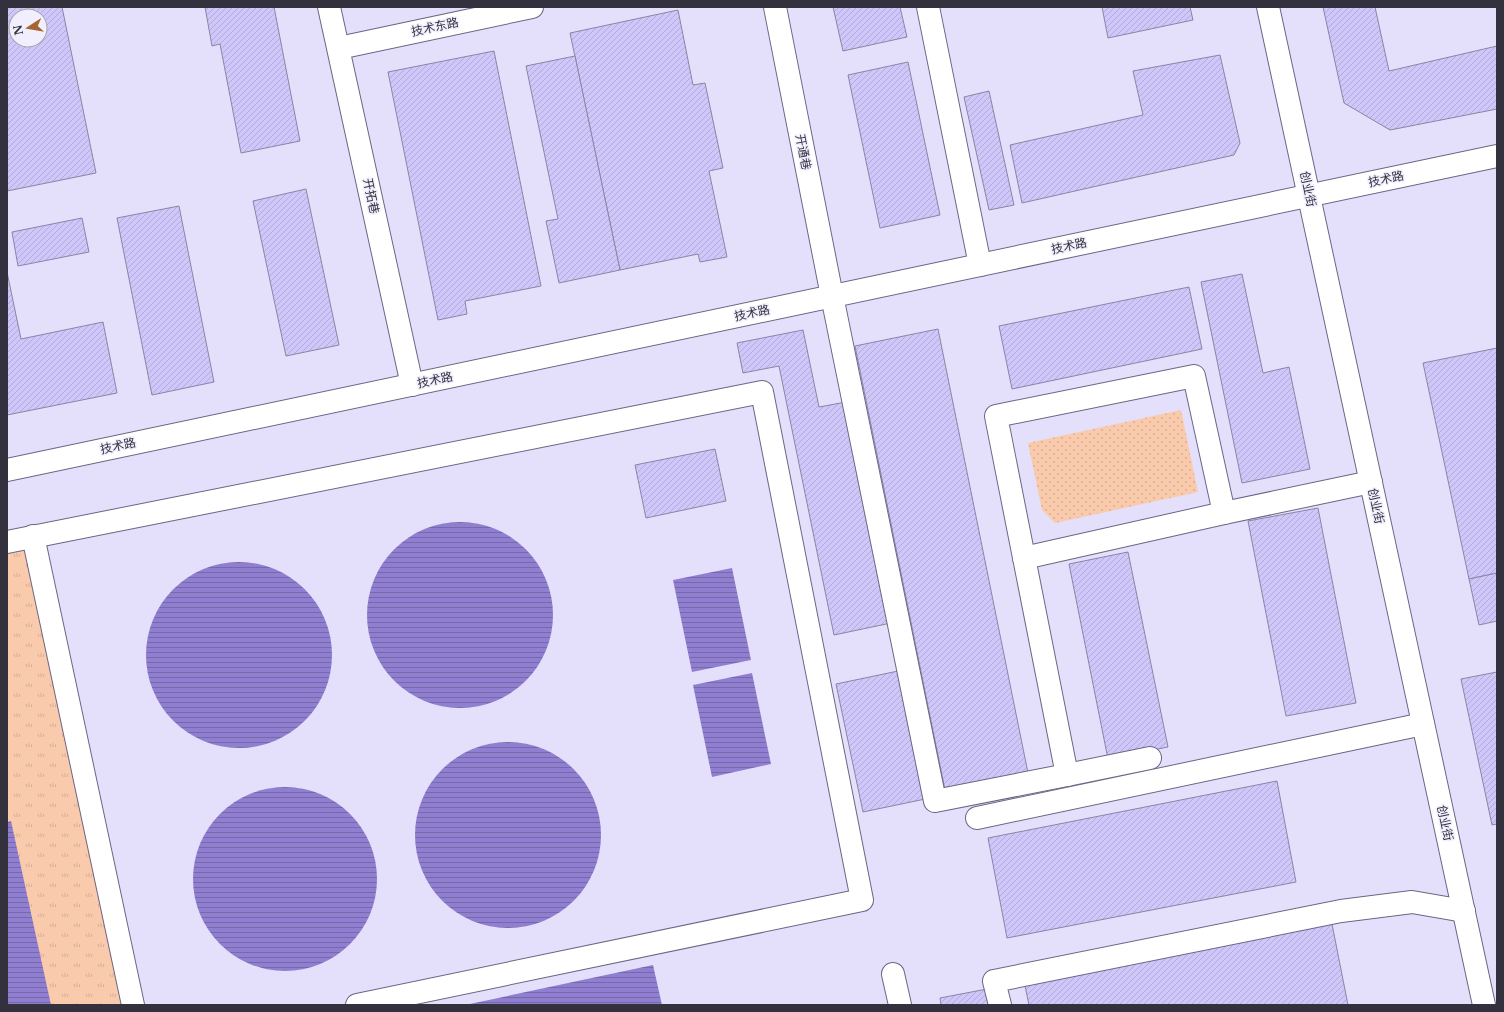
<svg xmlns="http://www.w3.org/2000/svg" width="1504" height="1012" viewBox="0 0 1504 1012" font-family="'Libre Baskerville','Noto Sans SC',serif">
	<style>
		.grass { fill: url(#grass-dots) }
		.park { fill: url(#park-tufts) }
		.water { fill: url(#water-rules) }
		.building { fill: url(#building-hatch); stroke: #8a85a5; fill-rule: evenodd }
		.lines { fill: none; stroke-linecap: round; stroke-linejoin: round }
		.minor-casing { stroke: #6b6684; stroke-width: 24 }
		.minor { stroke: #fff; stroke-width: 22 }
		.labels { text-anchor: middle; stroke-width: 3; stroke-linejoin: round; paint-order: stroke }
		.street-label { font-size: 12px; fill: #33313e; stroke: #f1effd }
	</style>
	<defs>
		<pattern id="grass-dots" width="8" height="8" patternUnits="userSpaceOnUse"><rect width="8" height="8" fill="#facaac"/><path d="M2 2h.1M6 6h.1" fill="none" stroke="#d7ae95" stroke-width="1.8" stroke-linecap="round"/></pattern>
		<pattern id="park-tufts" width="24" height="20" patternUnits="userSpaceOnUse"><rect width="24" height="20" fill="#facaac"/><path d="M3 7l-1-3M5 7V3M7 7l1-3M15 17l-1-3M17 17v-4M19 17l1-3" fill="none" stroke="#d7ae95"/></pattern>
		<pattern id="water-rules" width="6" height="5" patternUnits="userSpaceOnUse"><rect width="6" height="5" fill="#907fd0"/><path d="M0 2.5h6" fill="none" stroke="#7669aa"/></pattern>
		<pattern id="building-hatch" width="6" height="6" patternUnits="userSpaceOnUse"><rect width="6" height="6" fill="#cfc7fa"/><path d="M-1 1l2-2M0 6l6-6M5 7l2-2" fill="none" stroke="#b2abd7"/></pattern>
	</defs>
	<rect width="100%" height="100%" fill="#e4e0fb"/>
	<path class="grass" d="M 1181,410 L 1198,492 L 1055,523 L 1042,510 L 1028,443 Z"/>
	<path class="park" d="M 25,544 L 122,1005 L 7,1005 L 7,548 Z"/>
	<g class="water">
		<circle cx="460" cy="615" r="93"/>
		<circle cx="239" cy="655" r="93"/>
		<path d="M 732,568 L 751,660 L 692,672 L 673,580 Z"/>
		<path d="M 752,673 L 771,764 L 712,777 L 693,685 Z"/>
		<circle cx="508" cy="835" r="93"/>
		<circle cx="285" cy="879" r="92"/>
		<path d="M 11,821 L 51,1005 L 7,1005 L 7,822 Z"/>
		<path d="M 653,965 L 662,1005 L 465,1005 Z"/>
	</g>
	<g class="building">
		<path d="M 7,7 L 62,7 L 96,173 L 7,191 ZM 16,16 L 40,16 L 40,40 L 16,40 Z"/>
		<path d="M 205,7 L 274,7 L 300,141 L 241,153 L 220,44 L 212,46 Z"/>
		<path d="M 833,7 L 900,7 L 907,37 L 843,51 Z"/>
		<path d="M 1102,7 L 1190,7 L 1193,20 L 1108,38 Z"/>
		<path d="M 1323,7 L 1375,7 L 1389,71 L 1497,46 L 1497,109 L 1390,130 L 1344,103 Z"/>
		<path d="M 678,10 L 693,85 L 705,83 L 723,168 L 709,171 L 727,257 L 700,262 L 698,254 L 620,270 L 570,33 Z"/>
		<path d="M 494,51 L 541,286 L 465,301 L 467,314 L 438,320 L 388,72 Z"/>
		<path d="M 1220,55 L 1240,143 L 1234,155 L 1022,203 L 1010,145 L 1143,115 L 1133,71 Z"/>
		<path d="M 575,56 L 620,270 L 559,283 L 546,221 L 558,219 L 526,66 Z"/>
		<path d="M 908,62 L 940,215 L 880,228 L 848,75 Z"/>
		<path d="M 989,91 L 1014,205 L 989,210 L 964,97 Z"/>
		<path d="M 306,189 L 339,345 L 286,356 L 253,201 Z"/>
		<path d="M 179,206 L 214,382 L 152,395 L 117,218 Z"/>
		<path d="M 82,218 L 89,252 L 18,266 L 12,232 Z"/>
		<path d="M 7,272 L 21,339 L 103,322 L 117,393 L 7,415 Z"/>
		<path d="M 1242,274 L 1263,373 L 1289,367 L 1310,469 L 1242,483 L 1201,282 Z"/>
		<path d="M 1189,287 L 1202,349 L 1012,389 L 999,326 Z"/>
		<path d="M 938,329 L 1028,773 L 945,790 L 855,346 Z"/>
		<path d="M 803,330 L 819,407 L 846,402 L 891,623 L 834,635 L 779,366 L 743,373 L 737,343 Z"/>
		<path d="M 1497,348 L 1497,573 L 1469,579 L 1423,363 Z"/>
		<path d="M 715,449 L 726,501 L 646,518 L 635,465 Z"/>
		<path d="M 1318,508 L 1356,703 L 1286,716 L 1248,521 Z"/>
		<path d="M 1128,552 L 1168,747 L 1108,759 L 1069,564 Z"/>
		<path d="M 1497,573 L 1497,621 L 1479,625 L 1469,579 Z"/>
		<path d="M 903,670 L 930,798 L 863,812 L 836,684 Z"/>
		<path d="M 1497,672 L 1497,824 L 1492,825 L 1461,679 Z"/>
		<path d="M 1277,781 L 1296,882 L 1007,938 L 988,838 Z"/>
		<path d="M 1331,919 L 1348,1005 L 1029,1005 L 1024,981 Z"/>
		<path d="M 987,989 L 990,1005 L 941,1005 L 940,998 Z"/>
	</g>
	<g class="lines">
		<defs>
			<g id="minor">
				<path d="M 329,7 L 412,385"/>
				<path d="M 775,7 L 832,296 L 935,801 L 1067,775 L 996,416 L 1194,376 L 1224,513 L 1371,482"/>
				<path d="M 928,7 L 980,265"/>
				<path d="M 1268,7 L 1484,1005"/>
				<path d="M 339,48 L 532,7"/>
				<path d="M 7,470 L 1497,156"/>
				<path d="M 33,536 L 133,1005"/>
				<path d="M 7,542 L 762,392 L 862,900 L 357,1005"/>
				<path d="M 1024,558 L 1224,513"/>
				<path d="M 1067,775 L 1150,758"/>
				<path d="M 977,818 L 1423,724"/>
				<path d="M 893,974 L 900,1005"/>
				<path d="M 1000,1005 L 994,981 L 1341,911 L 1412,902 L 1464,911"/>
			</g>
		</defs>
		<use href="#minor" class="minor-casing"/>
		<use href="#minor" class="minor"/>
	</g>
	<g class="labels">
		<g class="street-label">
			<text transform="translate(435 27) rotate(-12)" y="4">技术东路</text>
			<text transform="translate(803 152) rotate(79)" y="4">开通巷</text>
			<text transform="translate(1386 179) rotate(-12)" y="4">技术路</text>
			<text transform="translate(1308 189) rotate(78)" y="4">创业街</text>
			<text transform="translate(371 196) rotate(78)" y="4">开拓巷</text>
			<text transform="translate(1069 246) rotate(-12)" y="4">技术路</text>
			<text transform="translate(752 313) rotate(-12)" y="4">技术路</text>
			<text transform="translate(435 380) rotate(-12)" y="4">技术路</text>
			<text transform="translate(118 446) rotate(-12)" y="4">技术路</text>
			<text transform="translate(1376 506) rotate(78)" y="4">创业街</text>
			<text transform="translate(1445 823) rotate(78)" y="4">创业街</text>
		</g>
	</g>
	<rect width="1504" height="1012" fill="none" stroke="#33313e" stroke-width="16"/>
	<g transform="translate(28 28) rotate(258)"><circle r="19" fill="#f1effd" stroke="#a5a3b1"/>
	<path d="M0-3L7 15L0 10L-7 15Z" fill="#a76433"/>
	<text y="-6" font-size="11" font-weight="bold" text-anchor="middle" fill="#33313e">N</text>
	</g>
</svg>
